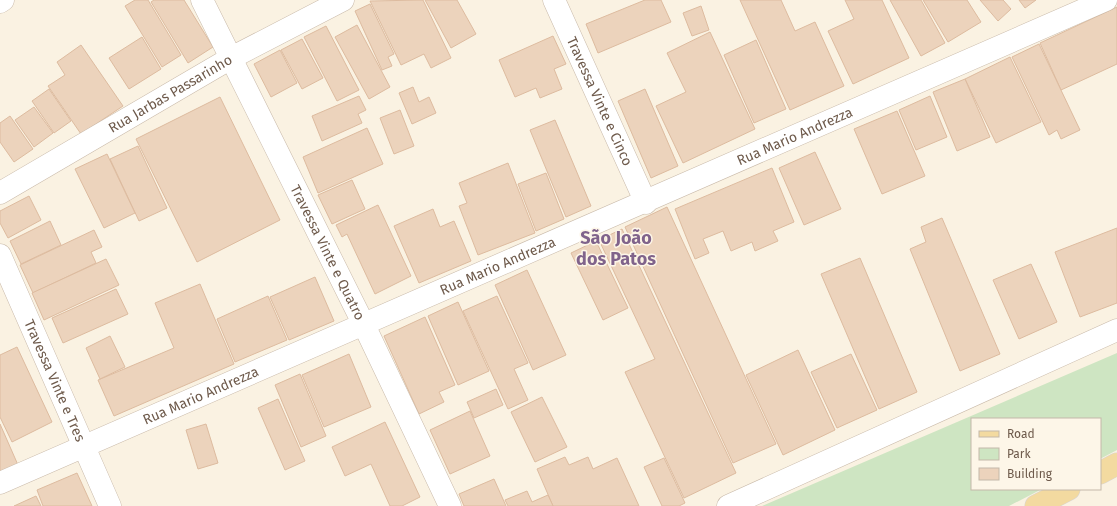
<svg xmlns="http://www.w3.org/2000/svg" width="1117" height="506" viewBox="0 0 1117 506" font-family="'Fira Sans',sans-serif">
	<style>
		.green { fill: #cee5c2 }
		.building { fill: #ecd3bc; stroke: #ddbb9f }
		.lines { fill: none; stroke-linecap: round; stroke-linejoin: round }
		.street-casing { stroke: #c9baaa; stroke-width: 23 }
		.primary-casing { stroke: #d9d4d0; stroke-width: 23 }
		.street { stroke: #fff; stroke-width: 22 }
		.primary { stroke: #f3daa0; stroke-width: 22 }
		.labels { text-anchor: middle; stroke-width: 3; stroke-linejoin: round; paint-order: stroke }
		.street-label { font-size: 14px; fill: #6e5a4b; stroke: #fdf6e8 }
		.district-label { font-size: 18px; font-weight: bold; fill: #80638b; stroke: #fdf6e8 }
	</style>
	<rect width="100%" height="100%" fill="#faf2e2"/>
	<path class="green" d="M 1117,353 L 1117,450 L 1100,459 L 1100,419 L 972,419 L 972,489 L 1042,489 L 1009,506 L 762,506 Z"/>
	<g class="building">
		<path d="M 135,0 L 148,0 L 181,55 L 162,67 L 125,6 Z"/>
		<path d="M 154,0 L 184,0 L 213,47 L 188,63 L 151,2 Z"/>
		<path d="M 423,0 L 451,58 L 431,68 L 424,54 L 401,65 L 370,1 Z"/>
		<path d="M 425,0 L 457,0 L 476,34 L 451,48 Z"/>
		<path d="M 645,0 L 661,0 L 671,22 L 598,53 L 586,24 Z"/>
		<path d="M 740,0 L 781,0 L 795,31 L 815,22 L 844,86 L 790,110 Z"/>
		<path d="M 845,0 L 882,0 L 909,58 L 853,84 L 828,31 L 854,19 Z"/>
		<path d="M 890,0 L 921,0 L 945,43 L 921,56 Z"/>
		<path d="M 923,0 L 967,0 L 981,22 L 948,42 Z"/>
		<path d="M 980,0 L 1003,0 L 1011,9 L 998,21 Z"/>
		<path d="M 1019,0 L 1036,0 L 1025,8 Z"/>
		<path d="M 370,4 L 394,54 L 388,57 L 392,66 L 382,70 L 355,11 Z"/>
		<path d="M 701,6 L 709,30 L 692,36 L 683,13 Z"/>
		<path d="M 1117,7 L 1117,64 L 1061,90 L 1040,43 Z"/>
		<path d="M 357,25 L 390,87 L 369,99 L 335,37 Z"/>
		<path d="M 326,26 L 359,90 L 337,101 L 304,37 Z"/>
		<path d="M 710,32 L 755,129 L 683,163 L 656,106 L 686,92 L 667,53 Z"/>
		<path d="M 553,36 L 566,64 L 554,69 L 562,89 L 540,98 L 536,88 L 515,97 L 499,60 Z"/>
		<path d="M 142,37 L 161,69 L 129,89 L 109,58 Z"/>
		<path d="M 302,39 L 323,78 L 302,89 L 281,50 Z"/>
		<path d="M 756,40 L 786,109 L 754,123 L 724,55 Z"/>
		<path d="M 1039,44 L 1080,130 L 1061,139 L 1057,130 L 1049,135 L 1012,57 Z"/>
		<path d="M 81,45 L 123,106 L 81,134 L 48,86 L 65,75 L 57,62 Z"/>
		<path d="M 280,50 L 297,83 L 271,97 L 254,64 Z"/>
		<path d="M 1010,57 L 1041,122 L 996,143 L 965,79 Z"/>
		<path d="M 965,79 L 990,137 L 957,151 L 933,92 Z"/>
		<path d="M 413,87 L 419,102 L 429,97 L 436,113 L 412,124 L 399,93 Z"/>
		<path d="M 49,89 L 71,121 L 54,133 L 32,101 Z"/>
		<path d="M 645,89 L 678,166 L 651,178 L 618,101 Z"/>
		<path d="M 359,96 L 366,110 L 358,114 L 362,123 L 322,141 L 312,116 Z"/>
		<path d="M 930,96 L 947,137 L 916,150 L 899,110 Z"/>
		<path d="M 220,97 L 280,220 L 197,262 L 136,139 Z"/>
		<path d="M 34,107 L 53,133 L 34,147 L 15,120 Z"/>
		<path d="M 400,110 L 414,146 L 394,154 L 380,118 Z"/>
		<path d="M 897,111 L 925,176 L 882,194 L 854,129 Z"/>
		<path d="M 10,116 L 33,149 L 14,162 L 0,142 L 0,123 Z"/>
		<path d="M 555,120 L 591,206 L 566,217 L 530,130 Z"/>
		<path d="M 367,128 L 383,164 L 318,193 L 303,157 Z"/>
		<path d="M 138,146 L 167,208 L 139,221 L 110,159 Z"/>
		<path d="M 815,152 L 841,209 L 804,225 L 779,168 Z"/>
		<path d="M 107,154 L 135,213 L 104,228 L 75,169 Z"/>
		<path d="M 508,163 L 535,233 L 478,255 L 459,206 L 467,203 L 459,183 Z"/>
		<path d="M 772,168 L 794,222 L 773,231 L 778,241 L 755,251 L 752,242 L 731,251 L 723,231 L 703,239 L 709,253 L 695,259 L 675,209 Z"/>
		<path d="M 546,173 L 564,219 L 536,231 L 518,184 Z"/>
		<path d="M 352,180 L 365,209 L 332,224 L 318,195 Z"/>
		<path d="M 29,196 L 41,220 L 8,238 L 0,223 L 0,211 Z"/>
		<path d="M 378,205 L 411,276 L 375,294 L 347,234 L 342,237 L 336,225 Z"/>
		<path d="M 667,207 L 776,444 L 733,463 L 625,227 Z"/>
		<path d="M 433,209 L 440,227 L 454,221 L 471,261 L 419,283 L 394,226 Z"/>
		<path d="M 942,218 L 1000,354 L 960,371 L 910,249 L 926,242 L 921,227 Z"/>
		<path d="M 50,221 L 61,245 L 21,264 L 10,241 Z"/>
		<path d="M 1117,228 L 1117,303 L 1080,317 L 1055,252 Z"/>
		<path d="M 622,229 L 736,473 L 684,498 L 625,372 L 655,359 L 599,240 Z"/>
		<path d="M 94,230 L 102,247 L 91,252 L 96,263 L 33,293 L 20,265 Z"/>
		<path d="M 596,241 L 628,308 L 603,320 L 571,253 Z"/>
		<path d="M 860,258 L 917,392 L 879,409 L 821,274 Z"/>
		<path d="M 106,259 L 119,285 L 44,320 L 32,293 Z"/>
		<path d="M 1031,264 L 1057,322 L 1019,339 L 993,280 Z"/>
		<path d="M 527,270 L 566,355 L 533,370 L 495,285 Z"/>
		<path d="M 315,277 L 334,321 L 289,340 L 270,297 Z"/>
		<path d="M 200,284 L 234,364 L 114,416 L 98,380 L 174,348 L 155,303 Z"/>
		<path d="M 116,289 L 128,314 L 63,343 L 52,318 Z"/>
		<path d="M 268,296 L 287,340 L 235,362 L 217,319 Z"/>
		<path d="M 497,296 L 528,363 L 514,369 L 528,400 L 508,409 L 463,311 Z"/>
		<path d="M 458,302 L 489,371 L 458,385 L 428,316 Z"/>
		<path d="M 425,317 L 455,385 L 439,392 L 444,402 L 419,414 L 384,336 Z"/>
		<path d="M 110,336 L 125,367 L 100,379 L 86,348 Z"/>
		<path d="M 17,347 L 52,422 L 12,442 L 0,417 L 0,355 Z"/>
		<path d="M 798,350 L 835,430 L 783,455 L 746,375 Z"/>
		<path d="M 349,354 L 371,407 L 324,427 L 302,375 Z"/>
		<path d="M 851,354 L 877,410 L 837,428 L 811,372 Z"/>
		<path d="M 300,374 L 326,436 L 301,447 L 275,385 Z"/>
		<path d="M 496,389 L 503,405 L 474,418 L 467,402 Z"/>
		<path d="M 542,397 L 567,447 L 535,462 L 511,412 Z"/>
		<path d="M 278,399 L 305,461 L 285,470 L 258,408 Z"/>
		<path d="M 470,411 L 490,456 L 450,474 L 430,430 Z"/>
		<path d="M 385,422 L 420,497 L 402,506 L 390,506 L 371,464 L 345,476 L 332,447 Z"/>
		<path d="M 0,424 L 18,465 L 0,472 Z"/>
		<path d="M 206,424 L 218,463 L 198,469 L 186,430 Z"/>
		<path d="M 565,457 L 569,465 L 588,457 L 593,469 L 617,458 L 639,506 L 553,506 L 537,469 Z"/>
		<path d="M 664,458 L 685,503 L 679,506 L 662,506 L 644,467 Z"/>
		<path d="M 77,473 L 92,506 L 43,506 L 37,490 Z"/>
		<path d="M 494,479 L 506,506 L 464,506 L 459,494 Z"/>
		<path d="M 527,491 L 532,502 L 548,495 L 553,506 L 508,506 L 505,500 Z"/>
		<path d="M 36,496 L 41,506 L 14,506 Z"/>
	</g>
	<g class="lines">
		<defs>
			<g id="street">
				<path id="s1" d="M 202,0 L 364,325 L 450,506"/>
				<path id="s2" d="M 554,0 L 646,203"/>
				<path d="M 0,2 L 3,0"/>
				<path id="s3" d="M 0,193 L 231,58 L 343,0"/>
				<path id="s4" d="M 0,255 L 110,506"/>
				<path id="s5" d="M 0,483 L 1106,0"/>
				<path d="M 728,506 L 1117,330"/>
			</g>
			<g id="primary">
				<path d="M 1100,473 L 1117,464"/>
				<path d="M 1036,506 L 1069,489"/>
			</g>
		</defs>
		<use href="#street" class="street-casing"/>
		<use href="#primary" class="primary-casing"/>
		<use href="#street" class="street"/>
		<use href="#primary" class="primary"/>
	</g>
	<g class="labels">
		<g class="street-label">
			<text dy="5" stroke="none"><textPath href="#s3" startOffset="197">Rua Jarbas Passarinho</textPath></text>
			<text dy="5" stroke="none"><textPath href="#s2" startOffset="111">Travessa Vinte e Cinco</textPath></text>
			<text dy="5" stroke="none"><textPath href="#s5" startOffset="867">Rua Mario Andrezza</textPath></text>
			<text dy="5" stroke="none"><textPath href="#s1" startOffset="282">Travessa Vinte e Quatro</textPath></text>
			<text dy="5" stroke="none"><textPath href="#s5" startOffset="543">Rua Mario Andrezza</textPath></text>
			<text dy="5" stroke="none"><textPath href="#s4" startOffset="137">Travessa Vinte e Tres</textPath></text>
			<text dy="5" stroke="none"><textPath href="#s5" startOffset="219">Rua Mario Andrezza</textPath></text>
		</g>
		<g class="district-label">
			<text x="616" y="244">São João<tspan x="616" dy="21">dos Patos</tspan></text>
		</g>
	</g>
	<rect x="971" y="418" width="130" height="72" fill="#fdf6e8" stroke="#c4b8a9"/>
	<rect x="979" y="431" width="20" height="6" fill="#f3daa0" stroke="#c4b8a9"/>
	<text x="1007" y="438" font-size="12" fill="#6e5a4b">Road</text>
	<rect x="979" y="448" width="20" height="12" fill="#cee5c2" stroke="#c4b8a9"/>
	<text x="1007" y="458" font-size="12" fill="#6e5a4b">Park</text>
	<rect x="979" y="468" width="20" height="12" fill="#ecd3bc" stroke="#c4b8a9"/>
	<text x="1007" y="478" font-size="12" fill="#6e5a4b">Building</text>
</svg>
